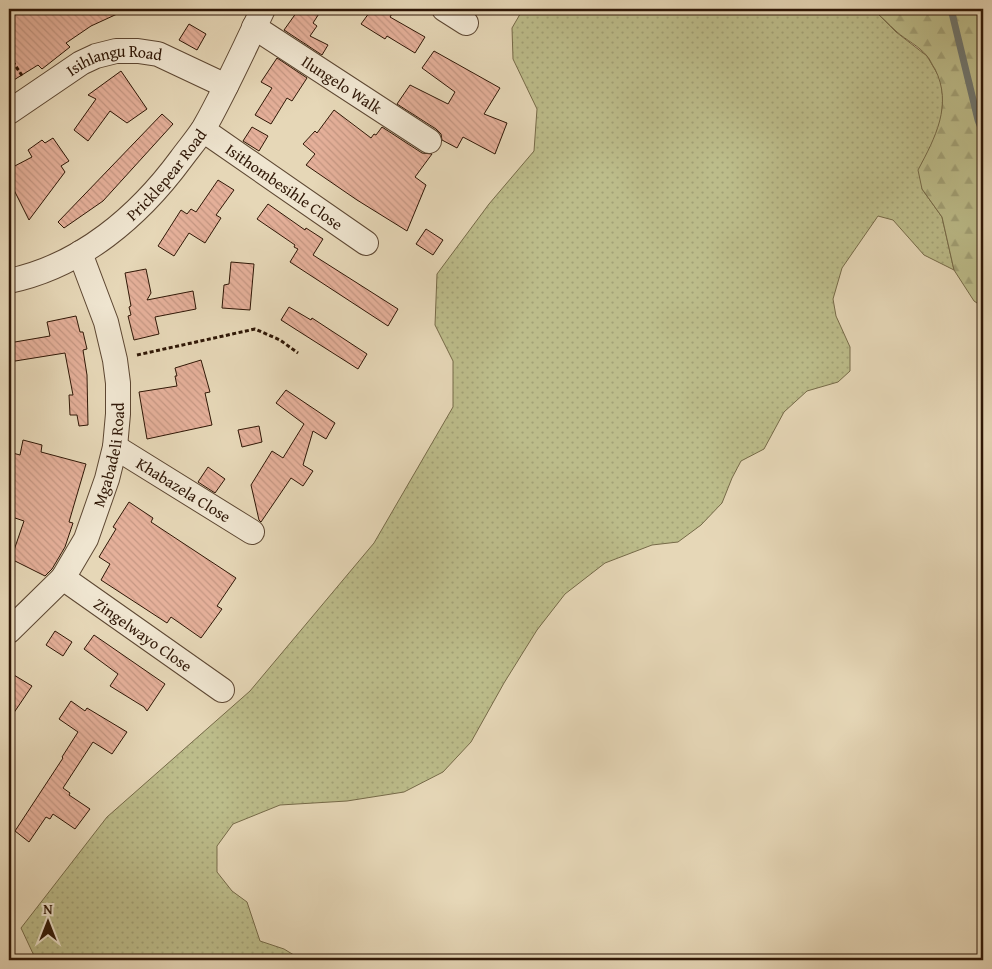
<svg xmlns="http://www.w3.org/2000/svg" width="992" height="969" viewBox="0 0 992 969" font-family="'Gentium Book Plus',serif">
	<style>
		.grass { fill: url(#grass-dots); stroke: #766a48 }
		.forest { fill: url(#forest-firs); stroke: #766a48 }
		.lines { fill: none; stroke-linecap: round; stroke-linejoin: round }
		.stream { stroke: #6f7771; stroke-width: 7 }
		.building { fill: url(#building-back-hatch); stroke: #2f1706 }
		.minor-casing { stroke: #5d4732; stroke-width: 26 }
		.path { stroke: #2f1706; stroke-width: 3; stroke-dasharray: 4 2.5; stroke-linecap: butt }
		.minor { stroke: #efe5d0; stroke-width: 24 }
		.labels { text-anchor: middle; stroke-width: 4.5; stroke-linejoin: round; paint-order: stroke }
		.street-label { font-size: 16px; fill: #2f1706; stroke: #efe5d0 }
	</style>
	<defs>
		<pattern id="grass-dots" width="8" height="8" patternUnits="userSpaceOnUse" patternTransform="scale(1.25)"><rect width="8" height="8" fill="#bcbc8a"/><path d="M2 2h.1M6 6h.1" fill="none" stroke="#a2a176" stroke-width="1.8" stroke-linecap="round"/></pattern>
		<pattern id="forest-firs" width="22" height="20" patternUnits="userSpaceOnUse" patternTransform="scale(1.25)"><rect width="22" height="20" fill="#bcbc8a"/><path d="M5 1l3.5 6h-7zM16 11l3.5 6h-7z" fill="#a2a176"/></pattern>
		<pattern id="building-back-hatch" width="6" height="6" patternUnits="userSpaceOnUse" patternTransform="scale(1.25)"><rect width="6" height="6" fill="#e5b09a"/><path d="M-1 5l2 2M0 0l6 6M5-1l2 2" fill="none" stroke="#c59783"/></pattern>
	</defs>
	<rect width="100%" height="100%" fill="#e6d7b7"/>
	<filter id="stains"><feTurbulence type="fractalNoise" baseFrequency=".004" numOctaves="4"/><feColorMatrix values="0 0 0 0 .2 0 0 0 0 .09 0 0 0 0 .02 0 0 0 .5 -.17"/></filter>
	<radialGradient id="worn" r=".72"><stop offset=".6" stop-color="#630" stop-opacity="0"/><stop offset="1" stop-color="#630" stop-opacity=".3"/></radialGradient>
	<path class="grass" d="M 523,9 L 871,9 L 878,14 L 896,32 L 927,56 L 941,80 L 943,100 L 941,120 L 932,144 L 922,189 L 942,217 L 954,270 L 924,255 L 893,220 L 878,216 L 842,268 L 833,299 L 836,316 L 850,347 L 850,371 L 838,382 L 807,391 L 784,412 L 764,449 L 741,461 L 732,478 L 722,503 L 701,525 L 678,542 L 652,545 L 605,563 L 565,594 L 537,630 L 504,683 L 471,742 L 443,772 L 404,792 L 347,801 L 280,805 L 233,824 L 217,846 L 217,872 L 232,891 L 247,902 L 260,941 L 284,949 L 302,960 L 36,960 L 21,928 L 107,817 L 250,691 L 374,543 L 453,407 L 453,361 L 435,325 L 437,274 L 489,204 L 534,151 L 537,109 L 513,59 L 512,28 Z"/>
	<path class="forest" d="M 871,9 L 983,9 L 983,307 L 974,301 L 954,270 L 942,217 L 922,189 L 918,170 C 935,138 953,105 935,69 C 932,65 930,59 927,56 C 919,46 906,40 897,32 C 888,24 881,15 871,9 Z"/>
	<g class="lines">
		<path class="stream" d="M 951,9 L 978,120 L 983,133"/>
	</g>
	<g class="building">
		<path d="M 9,9 L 128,9 L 91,26 L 66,43 L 70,47 L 42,69 L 38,65 L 9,83 Z"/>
		<path d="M 299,9 L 322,9 L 313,23 L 317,26 L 310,36 L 328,45 L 322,55 L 284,30 Z"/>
		<path d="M 372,9 L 395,9 L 390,17 L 425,37 L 415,53 L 387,36 L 385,39 L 361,24 Z"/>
		<path d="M 189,24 L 206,34 L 197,50 L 179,40 Z"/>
		<path d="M 434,51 L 500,88 L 484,114 L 507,123 L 495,154 L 463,137 L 457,148 L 442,140 L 441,134 L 436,129 L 397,104 L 410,85 L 448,104 L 455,92 L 422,68 Z"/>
		<path d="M 277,58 L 307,78 L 292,101 L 287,98 L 271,124 L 255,115 L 272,88 L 261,82 Z"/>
		<path d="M 121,71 L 147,109 L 127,123 L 110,111 L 88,141 L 74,130 L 96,99 L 88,95 Z"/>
		<path d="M 334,110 L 371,138 L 374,134 L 376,135 L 382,127 L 422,153 L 432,154 L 415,177 L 426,185 L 407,231 L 357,200 L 306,165 L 315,154 L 303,144 L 315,131 L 317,133 Z"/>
		<path d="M 162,114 L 173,124 L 103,201 L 64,228 L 58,222 Z"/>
		<path d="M 252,127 L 268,136 L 259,151 L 243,141 Z"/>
		<path d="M 53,138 L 69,161 L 61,166 L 65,172 L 29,220 L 9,180 L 9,169 L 32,157 L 28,150 L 42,140 L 45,143 Z"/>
		<path d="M 218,180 L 234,190 L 216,215 L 221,218 L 205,243 L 189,233 L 174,256 L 158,246 L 181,210 L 187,214 L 191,209 L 196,212 Z"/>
		<path d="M 268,204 L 305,230 L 306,228 L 323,239 L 313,255 L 398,309 L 388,326 L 290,262 L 298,249 L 294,247 L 295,245 L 257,219 Z"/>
		<path d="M 426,229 L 443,240 L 433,255 L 416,244 Z"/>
		<path d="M 231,262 L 254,264 L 250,310 L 222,308 L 224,285 L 229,284 Z"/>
		<path d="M 146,269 L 151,293 L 147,300 L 193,291 L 196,309 L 155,317 L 159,334 L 134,340 L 128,316 L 131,315 L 129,307 L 131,306 L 125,273 Z"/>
		<path d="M 289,307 L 311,320 L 312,318 L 367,354 L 358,369 L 281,320 Z"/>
		<path d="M 76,316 L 80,332 L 83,332 L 87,349 L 83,350 L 87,375 L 88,425 L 79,426 L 77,415 L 70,415 L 69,395 L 73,395 L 65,353 L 9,362 L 9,343 L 50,336 L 47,322 Z"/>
		<path d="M 201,360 L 210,392 L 205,393 L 212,425 L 147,439 L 139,392 L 177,386 L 175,376 L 177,376 L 175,368 Z"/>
		<path d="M 286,390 L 335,423 L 326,439 L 313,431 L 303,465 L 313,471 L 303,486 L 291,478 L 261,522 L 259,520 L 251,485 L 272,451 L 283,458 L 304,424 L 276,403 Z"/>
		<path d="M 259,426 L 262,442 L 242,447 L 238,430 Z"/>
		<path d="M 23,440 L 42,445 L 41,452 L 86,464 L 69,522 L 73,523 L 65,547 L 52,569 L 45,576 L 11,559 L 24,521 L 9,516 L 9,452 L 20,455 Z"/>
		<path d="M 208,467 L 225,479 L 215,493 L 198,482 Z"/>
		<path d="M 129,502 L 153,518 L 151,522 L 236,578 L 217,606 L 222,609 L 201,638 L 171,617 L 167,623 L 101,580 L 110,564 L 99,557 L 116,529 L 113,527 Z"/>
		<path d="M 55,631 L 72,642 L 63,656 L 46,645 Z"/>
		<path d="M 94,635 L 165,684 L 147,711 L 144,707 L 110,686 L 118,674 L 84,649 Z"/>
		<path d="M 9,672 L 32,686 L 9,720 Z"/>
		<path d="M 71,701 L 85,711 L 87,708 L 127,732 L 112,754 L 93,742 L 63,788 L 70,793 L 69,795 L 90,809 L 75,829 L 53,814 L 50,819 L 46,817 L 29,842 L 15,831 L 63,758 L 62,757 L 78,732 L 59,719 Z"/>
	</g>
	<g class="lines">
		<defs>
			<g id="minor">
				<path d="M 444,9 L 466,23"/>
				<path id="s1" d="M 254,27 L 429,141"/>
				<path id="s2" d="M 9,112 L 81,63 L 96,56 L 116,51 L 138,51 L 158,54 L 226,86"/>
				<path id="s3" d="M 203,130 L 366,243"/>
				<path id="s4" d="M 9,281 C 81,266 139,216 181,159 C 189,148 197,139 204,128 C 226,89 244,49 263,9"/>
				<path id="s5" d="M 115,447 L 252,532"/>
				<path id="s6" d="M 63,578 L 222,690"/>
				<path id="s7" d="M 9,631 L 63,578 L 86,539 L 107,479 L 115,447 L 118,414 L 118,383 L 115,360 L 106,322 L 80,253"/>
			</g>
		</defs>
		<use href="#minor" class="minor-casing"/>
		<g class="path">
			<path d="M 9,56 L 23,77"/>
			<path d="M 137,355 L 255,329 L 280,340 L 298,353"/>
		</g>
		<use href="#minor" class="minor"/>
	</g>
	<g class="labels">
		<g class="street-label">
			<text dy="6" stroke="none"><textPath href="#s2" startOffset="121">Isihlangu Road</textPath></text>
			<text dy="6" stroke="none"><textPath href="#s1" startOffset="105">Ilungelo Walk</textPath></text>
			<text dy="6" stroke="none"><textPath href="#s4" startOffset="194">Pricklepear Road</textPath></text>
			<text dy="6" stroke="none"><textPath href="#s3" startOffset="99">Isithombesihle Close</textPath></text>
			<text dy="6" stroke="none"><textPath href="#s7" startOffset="209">Mgabadeli Road</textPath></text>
			<text dy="6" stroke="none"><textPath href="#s5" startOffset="81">Khabazela Close</textPath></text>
			<text dy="6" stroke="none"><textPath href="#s6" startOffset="98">Zingelwayo Close</textPath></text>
		</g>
	</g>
	<rect width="992" height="969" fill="none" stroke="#e6d7b7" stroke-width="30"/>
	<rect x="10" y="10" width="972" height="949" fill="none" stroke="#2f1706" stroke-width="2.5"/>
	<rect x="15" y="15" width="962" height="939" fill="none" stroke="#2f1706"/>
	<g transform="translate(48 922)" stroke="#efe5d0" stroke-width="4" paint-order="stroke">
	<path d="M0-4L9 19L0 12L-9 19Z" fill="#2f1706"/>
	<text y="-8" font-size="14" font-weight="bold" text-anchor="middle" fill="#2f1706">N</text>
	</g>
	<rect width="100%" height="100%" filter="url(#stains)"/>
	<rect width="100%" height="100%" fill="url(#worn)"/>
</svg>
